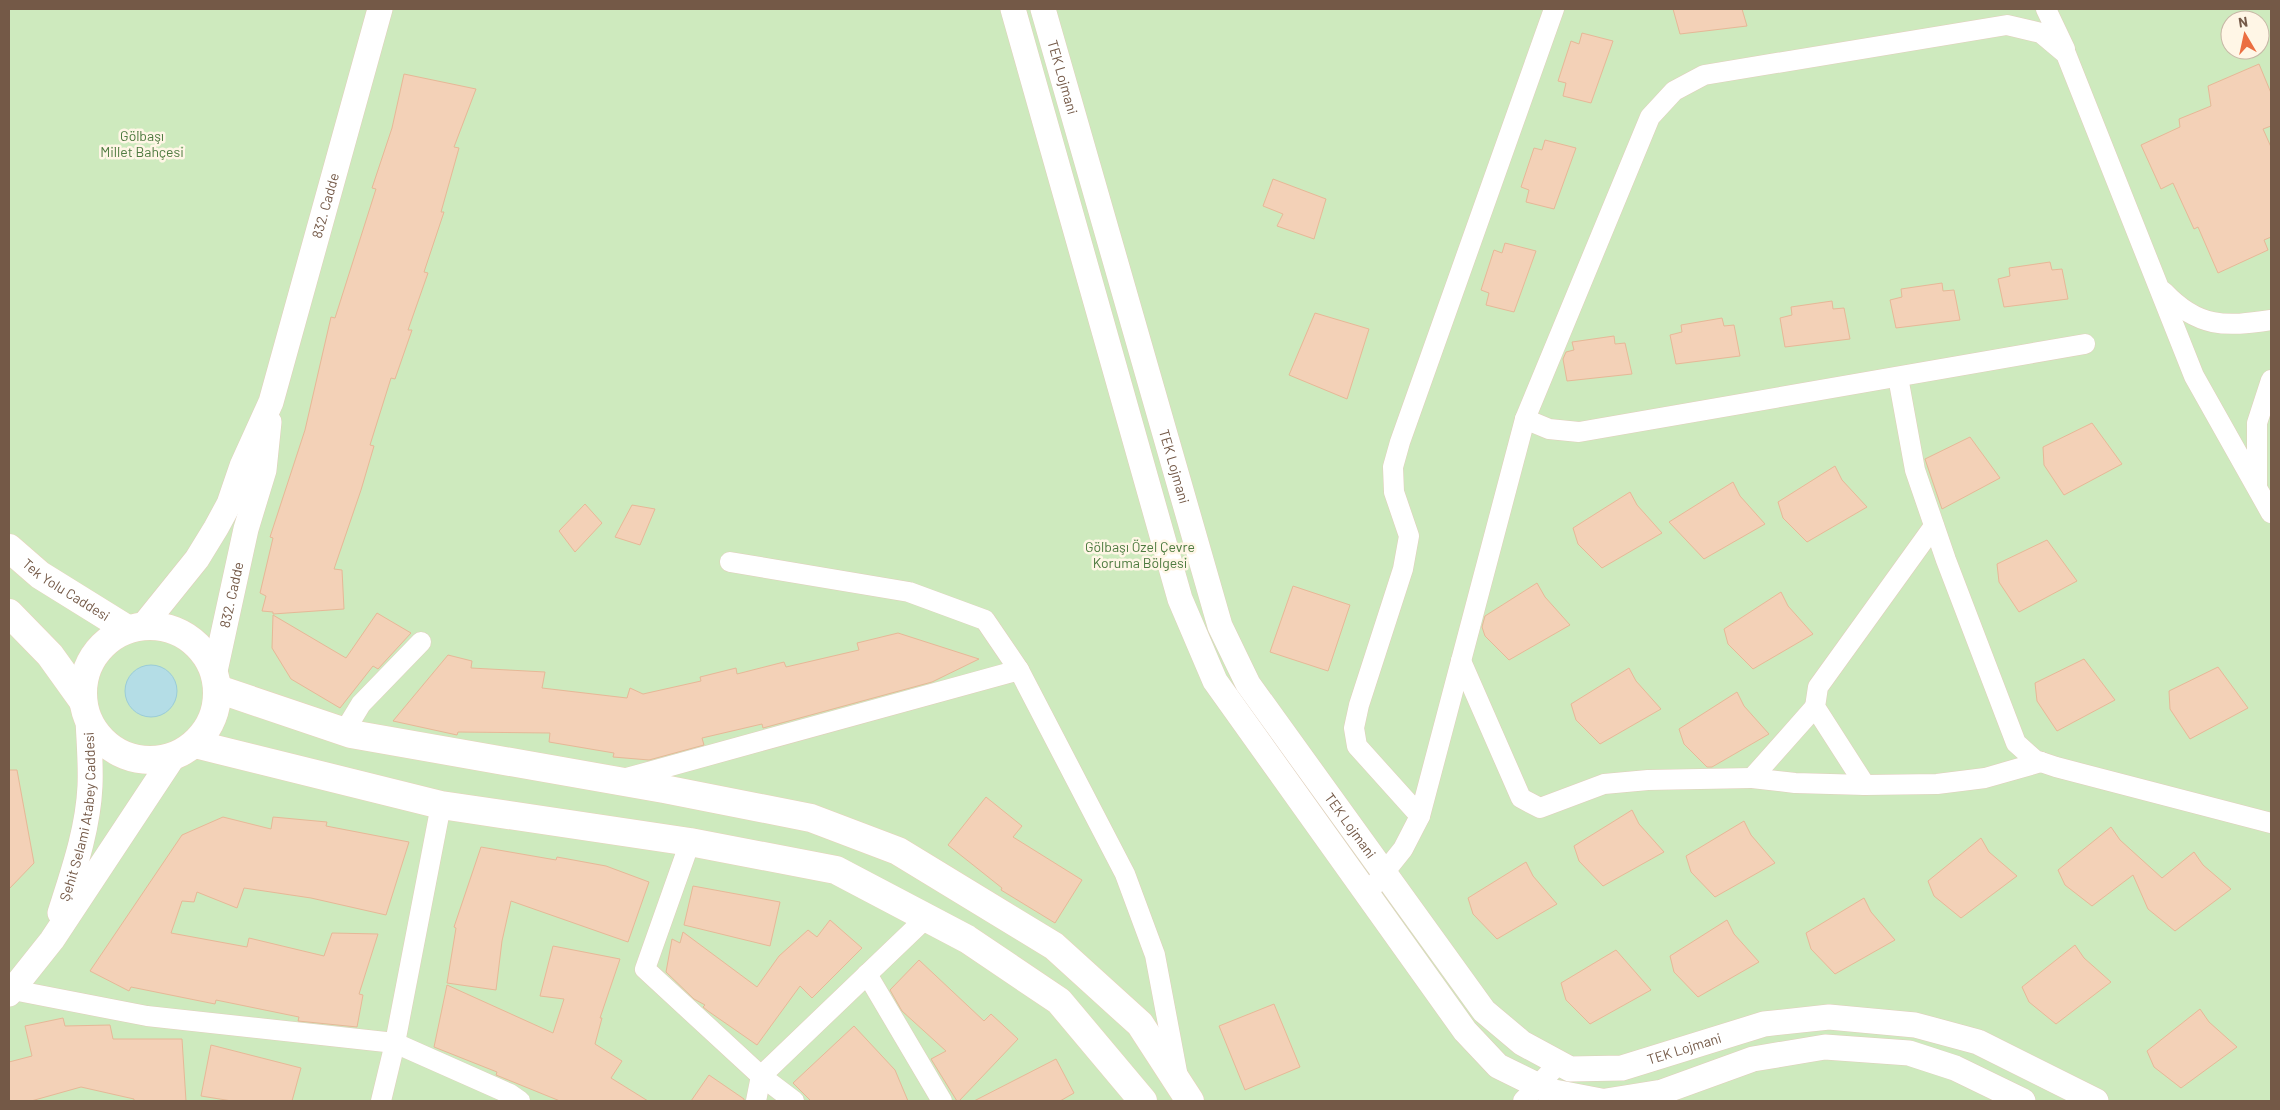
<svg xmlns="http://www.w3.org/2000/svg" width="2280" height="1110" viewBox="0 0 2280 1110" font-family="Barlow,sans-serif">
	<style>
		.green { fill: #ceeabe; fill-rule: evenodd }
		.water { fill: #b4dde6; stroke: #9accd8 }
		.building { fill: #f3d1b7; stroke: #e6b897 }
		.lines { fill: none; stroke-linecap: round; stroke-linejoin: round }
		.minor-casing { stroke: #e1cfbc; stroke-width: 21 }
		.tertiary-casing { stroke: #e1cfbc; stroke-width: 26 }
		.secondary-casing { stroke: #e8d2bb; stroke-width: 29 }
		.minor { stroke: #fff; stroke-width: 20 }
		.tertiary { stroke: #fff; stroke-width: 25 }
		.secondary { stroke: #fff; stroke-width: 28 }
		.labels { text-anchor: middle; stroke-width: 5; stroke-linejoin: round; paint-order: stroke }
		.street-label { font-size: 14px; fill: #745947; stroke: #fff6e6 }
		.park-label { font-size: 14px; fill: #4d7a3f; stroke: #fff6e6 }
	</style>
	<rect width="100%" height="100%" fill="#fdf3e0"/>
	<path class="green" d="M 9,9 L 2271,9 L 2271,1101 L 9,1101 ZM 2230,20 L 2260,20 L 2260,50 L 2230,50 Z"/>
	<circle class="water" cx="151" cy="691" r="26"/>
	<g class="building">
		<path d="M 1673,9 L 1742,9 L 1747,26 L 1680,34 Z"/>
		<path d="M 1582,33 L 1613,41 L 1591,103 L 1563,96 L 1566,83 L 1558,81 L 1571,41 L 1579,44 Z"/>
		<path d="M 2259,64 L 2271,93 L 2271,126 L 2263,129 L 2271,147 L 2271,237 L 2264,240 L 2268,250 L 2218,273 L 2198,227 L 2194,229 L 2173,183 L 2161,189 L 2141,145 L 2180,127 L 2179,119 L 2211,106 L 2208,86 Z"/>
		<path d="M 404,74 L 476,89 L 454,147 L 459,148 L 441,212 L 444,212 L 424,272 L 428,273 L 408,330 L 412,330 L 395,379 L 391,378 L 370,445 L 374,446 L 361,490 L 334,569 L 342,570 L 344,609 L 273,614 L 273,612 L 262,611 L 266,596 L 260,593 L 273,538 L 270,537 L 305,430 L 331,317 L 335,318 L 376,189 L 372,188 L 392,128 Z"/>
		<path d="M 1545,140 L 1576,148 L 1554,209 L 1526,202 L 1529,190 L 1521,187 L 1534,148 L 1542,150 Z"/>
		<path d="M 1273,179 L 1326,199 L 1314,239 L 1277,226 L 1283,214 L 1263,206 Z"/>
		<path d="M 1505,243 L 1536,251 L 1514,312 L 1486,305 L 1489,293 L 1481,290 L 1494,250 L 1502,253 Z"/>
		<path d="M 2050,262 L 2052,270 L 2062,269 L 2068,299 L 2004,307 L 1998,279 L 2010,276 L 2009,268 Z"/>
		<path d="M 1942,283 L 1943,291 L 1954,290 L 1960,320 L 1896,328 L 1890,300 L 1902,297 L 1901,289 Z"/>
		<path d="M 1832,301 L 1833,309 L 1844,308 L 1850,339 L 1785,347 L 1780,318 L 1792,315 L 1791,307 Z"/>
		<path d="M 1315,313 L 1369,329 L 1347,399 L 1289,375 Z"/>
		<path d="M 1722,318 L 1724,326 L 1734,325 L 1740,356 L 1676,364 L 1670,335 L 1682,332 L 1681,325 Z"/>
		<path d="M 1614,336 L 1615,344 L 1625,343 L 1632,374 L 1567,381 L 1563,359 L 1566,352 L 1574,350 L 1572,342 Z"/>
		<path d="M 2092,423 L 2122,464 L 2064,495 L 2044,465 L 2043,447 Z"/>
		<path d="M 1970,437 L 2000,478 L 1942,509 L 1925,459 Z"/>
		<path d="M 1835,466 L 1842,480 L 1867,507 L 1807,542 L 1783,518 L 1778,502 Z"/>
		<path d="M 1733,482 L 1740,496 L 1765,524 L 1704,559 L 1669,522 Z"/>
		<path d="M 1630,492 L 1637,505 L 1662,533 L 1602,568 L 1578,544 L 1573,528 Z"/>
		<path d="M 585,504 L 602,523 L 575,552 L 559,531 Z"/>
		<path d="M 632,505 L 655,509 L 640,545 L 615,537 Z"/>
		<path d="M 2047,540 L 2077,581 L 2019,612 L 1999,582 L 1997,564 Z"/>
		<path d="M 1537,583 L 1545,597 L 1570,625 L 1509,660 L 1485,636 L 1482,627 L 1485,616 Z"/>
		<path d="M 1293,586 L 1350,605 L 1328,671 L 1270,652 Z"/>
		<path d="M 1781,592 L 1788,606 L 1813,634 L 1753,669 L 1728,644 L 1724,629 Z"/>
		<path d="M 377,613 L 411,633 L 378,669 L 373,666 L 340,708 L 291,679 L 272,648 L 273,615 L 346,658 Z"/>
		<path d="M 898,633 L 979,659 L 932,682 L 763,728 L 762,724 L 702,738 L 704,745 L 649,760 L 613,757 L 614,753 L 549,742 L 550,733 L 458,732 L 457,735 L 393,721 L 448,655 L 472,661 L 471,668 L 545,672 L 542,688 L 627,698 L 630,688 L 643,694 L 701,681 L 700,677 L 736,668 L 737,674 L 784,662 L 786,667 L 859,650 L 857,643 Z"/>
		<path d="M 2084,659 L 2115,700 L 2057,731 L 2037,701 L 2035,683 Z"/>
		<path d="M 2218,667 L 2248,708 L 2190,739 L 2170,709 L 2169,691 Z"/>
		<path d="M 1629,668 L 1636,681 L 1661,709 L 1600,744 L 1576,720 L 1571,704 Z"/>
		<path d="M 1737,692 L 1744,706 L 1769,734 L 1712,767 L 1707,767 L 1684,744 L 1679,729 Z"/>
		<path d="M 9,770 L 17,770 L 34,863 L 9,889 Z"/>
		<path d="M 986,797 L 1022,826 L 1013,837 L 1082,880 L 1055,923 L 1001,890 L 1002,888 L 948,845 Z"/>
		<path d="M 1632,810 L 1639,824 L 1664,852 L 1603,886 L 1579,861 L 1574,846 Z"/>
		<path d="M 223,817 L 271,829 L 273,817 L 327,822 L 326,826 L 409,842 L 386,915 L 311,898 L 244,888 L 237,908 L 197,892 L 194,902 L 182,901 L 171,933 L 247,947 L 249,938 L 324,956 L 332,933 L 378,934 L 359,994 L 363,995 L 357,1027 L 298,1021 L 299,1017 L 216,1000 L 215,1004 L 131,987 L 129,991 L 90,971 L 182,835 Z"/>
		<path d="M 1744,821 L 1751,835 L 1775,863 L 1715,897 L 1691,872 L 1686,856 Z"/>
		<path d="M 2111,827 L 2120,840 L 2162,878 L 2194,852 L 2203,865 L 2231,889 L 2175,931 L 2148,909 L 2133,875 L 2092,906 L 2065,885 L 2058,870 Z"/>
		<path d="M 1981,838 L 1989,852 L 2017,876 L 1961,918 L 1934,896 L 1928,881 Z"/>
		<path d="M 481,847 L 556,860 L 557,857 L 606,866 L 649,882 L 628,942 L 511,901 L 502,941 L 496,990 L 447,983 L 456,928 L 454,927 Z"/>
		<path d="M 1526,862 L 1533,876 L 1557,904 L 1497,939 L 1473,914 L 1468,898 Z"/>
		<path d="M 693,886 L 780,902 L 770,946 L 684,925 Z"/>
		<path d="M 1864,898 L 1871,912 L 1895,940 L 1835,974 L 1811,949 L 1806,933 Z"/>
		<path d="M 830,920 L 862,948 L 812,998 L 800,986 L 757,1045 L 708,1011 L 703,1007 L 705,1005 L 694,999 L 666,972 L 672,939 L 680,943 L 683,932 L 757,987 L 779,956 L 808,930 L 817,937 Z"/>
		<path d="M 1727,920 L 1734,934 L 1759,962 L 1698,997 L 1674,972 L 1670,956 Z"/>
		<path d="M 2075,945 L 2084,958 L 2111,982 L 2056,1024 L 2029,1002 L 2022,987 Z"/>
		<path d="M 553,946 L 620,959 L 600,1018 L 602,1018 L 595,1044 L 622,1061 L 611,1078 L 648,1101 L 560,1101 L 496,1075 L 497,1072 L 434,1047 L 447,985 L 553,1033 L 564,999 L 540,996 Z"/>
		<path d="M 1616,950 L 1651,990 L 1590,1024 L 1566,1000 L 1561,983 Z"/>
		<path d="M 919,960 L 984,1021 L 991,1014 L 1018,1039 L 959,1101 L 957,1101 L 931,1059 L 946,1051 L 902,1011 L 890,990 Z"/>
		<path d="M 1274,1004 L 1300,1067 L 1245,1090 L 1219,1026 Z"/>
		<path d="M 2200,1009 L 2209,1022 L 2237,1047 L 2181,1088 L 2154,1067 L 2147,1051 Z"/>
		<path d="M 63,1018 L 65,1026 L 110,1025 L 113,1039 L 182,1039 L 186,1101 L 134,1101 L 134,1099 L 81,1087 L 31,1101 L 9,1101 L 9,1062 L 32,1056 L 25,1026 Z"/>
		<path d="M 854,1026 L 895,1070 L 908,1101 L 811,1101 L 793,1083 Z"/>
		<path d="M 211,1045 L 301,1068 L 292,1101 L 232,1101 L 201,1096 Z"/>
		<path d="M 1056,1059 L 1074,1093 L 1060,1101 L 974,1101 Z"/>
		<path d="M 709,1075 L 744,1099 L 744,1101 L 691,1101 Z"/>
	</g>
	<g class="lines">
		<defs>
			<g id="minor">
				<path d="M 2046,9 L 2065,49"/>
				<path d="M 2164,292 C 2198,328 2225,327 2271,320"/>
				<path d="M 1898,377 L 1915,470 L 1946,560 L 2016,743 L 2035,760 L 2056,767 L 2271,823"/>
				<path d="M 1525,419 L 1549,429 L 1579,432 L 2085,344"/>
				<path d="M 2257,486 L 2257,423 L 2271,380"/>
				<path d="M 1934,526 L 1818,687 L 1815,707 L 1865,785 L 1937,784 L 1985,778 L 2041,762"/>
				<path d="M 730,562 L 909,592 L 985,620 L 1019,670"/>
				<path d="M 1461,661 L 1521,798 L 1540,808 L 1604,784 L 1648,780 L 1752,778"/>
				<path d="M 1815,707 L 1752,778 L 1795,783 L 1865,785"/>
				<path d="M 344,732 L 361,704 L 421,642"/>
				<path d="M 623,779 L 1019,670 L 1125,874 L 1155,955 L 1178,1077"/>
				<path d="M 1420,816 L 1357,746 L 1354,728 L 1359,705 L 1403,569 L 1409,536 L 1394,492 L 1393,467 L 1400,442 L 1554,9"/>
				<path d="M 690,842 L 645,969 L 761,1076 L 794,1101"/>
				<path d="M 1367,894 L 1403,849 L 1420,816 L 1525,419 L 1650,117 L 1674,91 L 1704,75 L 2007,25 L 2041,33 L 2066,54 L 2194,376 L 2271,513"/>
				<path d="M 867,974 L 942,1101"/>
				<path d="M 13,990 L 147,1016 L 395,1043 L 510,1094 L 520,1101"/>
				<path d="M 381,1101 L 395,1043 L 441,805"/>
				<path d="M 756,1101 L 761,1076 L 926,918"/>
				<path d="M 1523,1101 L 1559,1063"/>
			</g>
			<g id="tertiary">
				<path d="M 1013,9 L 1180,599 L 1215,681 L 1465,1031 L 1498,1066 L 1549,1091 L 1601,1101"/>
				<path id="s1" d="M 1043,9 L 1220,626 L 1248,684 L 1484,1011 L 1522,1043 L 1570,1069 L 1622,1068 L 1764,1024 L 1829,1017 L 1915,1025 L 1978,1042 L 2096,1101"/>
				<path id="s2" d="M 143,626 L 197,559 L 216,528 L 229,504 L 242,466 L 271,402 L 380,9"/>
				<path id="s3" d="M 215,671 L 246,529 L 264,470 L 269,422"/>
				<path id="s4" d="M 60,913 C 73,872 88,830 90,786 C 91,764 89,742 88,720"/>
				<path d="M 9,994 L 52,940 L 173,757"/>
				<path d="M 1606,1101 L 1662,1092 L 1753,1059 L 1825,1047 L 1909,1053 L 1955,1068 L 2023,1101"/>
			</g>
			<g id="secondary">
				<path id="s5" d="M 9,548 L 40,575 L 127,629"/>
				<path d="M 9,613 L 50,655 L 83,701"/>
				<circle cx="150" cy="693" r="67"/>
				<path d="M 218,689 L 351,734 L 664,789 L 811,818 L 898,851 L 1054,946 L 1140,1024 L 1190,1101"/>
				<path d="M 195,744 L 441,805 L 690,842 L 836,870 L 967,939 L 1059,1001 L 1143,1101"/>
			</g>
		</defs>
		<use href="#minor" class="minor-casing"/>
		<use href="#tertiary" class="tertiary-casing"/>
		<use href="#secondary" class="secondary-casing"/>
		<use href="#minor" class="minor"/>
		<use href="#tertiary" class="tertiary"/>
		<use href="#secondary" class="secondary"/>
	</g>
	<g class="labels">
		<g class="street-label">
			<text dy="5" stroke="none"><textPath href="#s1" startOffset="71">TEK Lojmani</textPath></text>
			<text dy="5" stroke="none"><textPath href="#s2" startOffset="464">832. Cadde</textPath></text>
			<text dy="5" stroke="none"><textPath href="#s1" startOffset="476">TEK Lojmani</textPath></text>
			<text dy="5" stroke="none"><textPath href="#s5" startOffset="71">Tek Yolu Caddesi</textPath></text>
			<text dy="5" stroke="none"><textPath href="#s3" startOffset="78">832. Cadde</textPath></text>
			<text dy="5" stroke="none"><textPath href="#s4" startOffset="99">Şehit Selami Atabey Caddesi</textPath></text>
			<text dy="5" stroke="none"><textPath href="#s1" startOffset="881">TEK Lojmani</textPath></text>
			<text dy="5" stroke="none"><textPath href="#s1" startOffset="1331">TEK Lojmani</textPath></text>
		</g>
		<g class="park-label">
			<text x="142" y="141">Gölbaşı<tspan x="142" dy="16">Millet Bahçesi</tspan></text>
			<text x="1140" y="552">Gölbaşı Özel Çevre<tspan x="1140" dy="16">Koruma Bölgesi</tspan></text>
		</g>
	</g>
	<rect width="2280" height="1110" fill="none" stroke="#745947" stroke-width="20"/>
	<g transform="translate(2245 35) rotate(351)"><circle r="24" fill="#fff6e6" stroke="#c7b7a6"/>
	<path d="M0-4L9 19L0 12L-9 19Z" fill="#eb6e41"/>
	<text y="-8" font-size="14" font-weight="bold" text-anchor="middle" fill="#745947">N</text>
	</g>
</svg>
